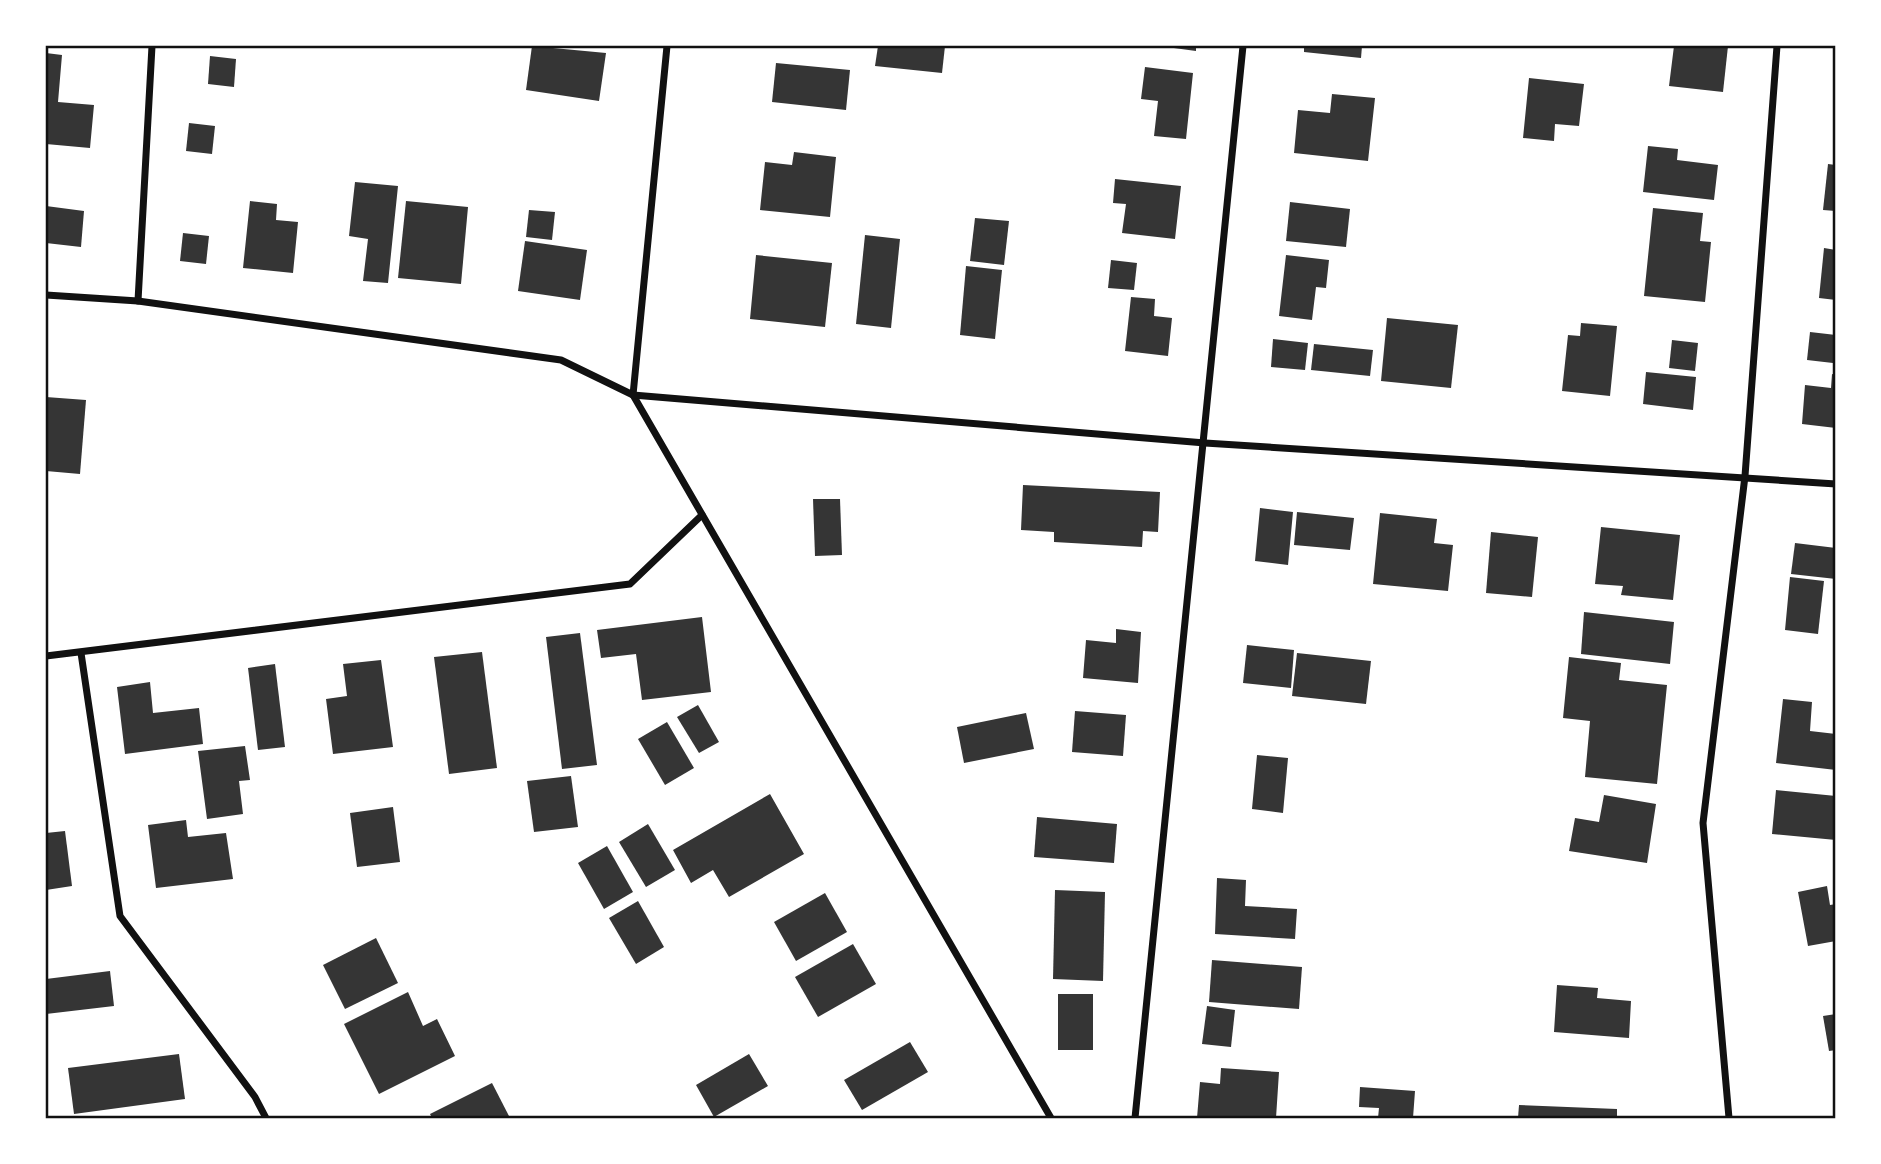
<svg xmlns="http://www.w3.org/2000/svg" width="1881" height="1164" viewBox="0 0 1881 1164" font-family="'Libre Baskerville',serif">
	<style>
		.building { fill: #353535 }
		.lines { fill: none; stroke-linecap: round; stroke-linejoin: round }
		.minor { stroke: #111; stroke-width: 7 }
		.neatline { fill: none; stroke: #111; stroke-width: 2.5 }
	</style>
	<rect width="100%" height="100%" fill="#fff"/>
	<g class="building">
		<path d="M 532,46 L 606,53 L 599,101 L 526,90 Z"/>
		<path d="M 878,46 L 945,46 L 942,73 L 875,66 Z"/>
		<path d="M 1159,46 L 1196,46 L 1196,51 Z"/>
		<path d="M 1304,46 L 1362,46 L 1361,58 L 1304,52 Z"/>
		<path d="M 1674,46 L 1728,46 L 1723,92 L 1669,86 Z"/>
		<path d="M 46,53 L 62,55 L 58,102 L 94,105 L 90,148 L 46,144 Z"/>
		<path d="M 210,56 L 236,59 L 234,87 L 208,84 Z"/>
		<path d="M 776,63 L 850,70 L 846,110 L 772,102 Z"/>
		<path d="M 1145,67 L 1193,73 L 1186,139 L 1154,136 L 1158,101 L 1141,99 Z"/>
		<path d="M 1529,78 L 1584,84 L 1579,126 L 1555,124 L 1554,141 L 1523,138 Z"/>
		<path d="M 1332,94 L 1375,98 L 1368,161 L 1294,153 L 1298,110 L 1330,113 Z"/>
		<path d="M 189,123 L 215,126 L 212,154 L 186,151 Z"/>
		<path d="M 1648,146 L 1678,149 L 1677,160 L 1718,165 L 1714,200 L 1643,192 Z"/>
		<path d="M 794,152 L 836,157 L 830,217 L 760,210 L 765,162 L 792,165 Z"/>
		<path d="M 1828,164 L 1836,165 L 1836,211 L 1823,210 Z"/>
		<path d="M 1115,179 L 1181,186 L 1175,239 L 1122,233 L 1126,204 L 1113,203 Z"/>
		<path d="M 355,182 L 398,186 L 388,283 L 363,281 L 368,239 L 349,236 Z"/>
		<path d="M 250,201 L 277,204 L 276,220 L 298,222 L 293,273 L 243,268 Z"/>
		<path d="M 406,201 L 468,207 L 461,284 L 398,278 Z"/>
		<path d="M 1290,202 L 1350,209 L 1346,247 L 1286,241 Z"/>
		<path d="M 46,206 L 84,211 L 81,247 L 46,243 Z"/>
		<path d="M 1653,208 L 1703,213 L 1700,241 L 1711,242 L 1705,302 L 1644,296 Z"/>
		<path d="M 529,210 L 555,212 L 552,240 L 526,237 Z"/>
		<path d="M 975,218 L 1009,221 L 1004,265 L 970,261 Z"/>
		<path d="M 183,233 L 209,236 L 206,264 L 180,261 Z"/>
		<path d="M 865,235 L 900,239 L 891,328 L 856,324 Z"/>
		<path d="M 525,241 L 587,250 L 580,300 L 518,291 Z"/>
		<path d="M 1824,248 L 1836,250 L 1836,300 L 1819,298 Z"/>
		<path d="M 756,255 L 832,263 L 825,327 L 750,319 Z"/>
		<path d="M 1286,255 L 1329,260 L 1326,288 L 1316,287 L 1312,320 L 1279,316 Z"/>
		<path d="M 1111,260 L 1137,263 L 1134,290 L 1108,288 Z"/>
		<path d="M 966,266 L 1002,270 L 995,339 L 960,335 Z"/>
		<path d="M 1131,297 L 1155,299 L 1154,316 L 1172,318 L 1168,356 L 1125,351 Z"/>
		<path d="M 1387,318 L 1458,325 L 1451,388 L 1381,381 Z"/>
		<path d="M 1581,323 L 1617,326 L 1610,396 L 1562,391 L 1568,335 L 1580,336 Z"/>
		<path d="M 1810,332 L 1836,335 L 1833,363 L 1807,360 Z"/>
		<path d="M 1273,339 L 1308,343 L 1305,370 L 1271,367 Z"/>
		<path d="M 1672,340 L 1698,343 L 1695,371 L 1669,368 Z"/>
		<path d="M 1314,344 L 1373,350 L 1370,376 L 1311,370 Z"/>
		<path d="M 1646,372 L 1696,377 L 1693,410 L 1643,404 Z"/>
		<path d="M 1832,374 L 1836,375 L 1836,428 L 1802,424 L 1805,385 L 1831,388 Z"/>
		<path d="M 46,397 L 86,400 L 80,474 L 46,471 Z"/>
		<path d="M 1023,485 L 1160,492 L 1158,532 L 1143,531 L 1142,547 L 1054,542 L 1054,532 L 1021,530 Z"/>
		<path d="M 813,499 L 840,499 L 842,555 L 815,556 Z"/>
		<path d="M 1260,508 L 1293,512 L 1288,565 L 1255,561 Z"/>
		<path d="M 1297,512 L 1354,518 L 1350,550 L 1294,545 Z"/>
		<path d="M 1380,513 L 1437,519 L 1434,543 L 1453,545 L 1448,591 L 1373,584 Z"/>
		<path d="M 1601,527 L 1680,535 L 1673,600 L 1621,595 L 1623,586 L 1595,584 Z"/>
		<path d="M 1491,532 L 1538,537 L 1532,597 L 1486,593 Z"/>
		<path d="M 1795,543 L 1836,548 L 1836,579 L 1791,574 Z"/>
		<path d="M 1790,577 L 1824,581 L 1818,634 L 1785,630 Z"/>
		<path d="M 1584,612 L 1674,622 L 1670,664 L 1581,654 Z"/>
		<path d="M 702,617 L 711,692 L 642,700 L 636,654 L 601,658 L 597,630 Z"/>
		<path d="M 1116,629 L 1141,632 L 1138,683 L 1083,678 L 1086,640 L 1116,643 Z"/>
		<path d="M 580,633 L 597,765 L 562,769 L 546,637 Z"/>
		<path d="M 1247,645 L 1294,650 L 1291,688 L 1243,683 Z"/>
		<path d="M 482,652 L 497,768 L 449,774 L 434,657 Z"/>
		<path d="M 1297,653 L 1371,661 L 1366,704 L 1292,696 Z"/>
		<path d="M 1569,657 L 1621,663 L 1619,680 L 1667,685 L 1657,784 L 1585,777 L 1590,721 L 1563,718 Z"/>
		<path d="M 381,660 L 393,747 L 333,754 L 326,699 L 347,696 L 343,664 Z"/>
		<path d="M 275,664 L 285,747 L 258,750 L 248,668 Z"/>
		<path d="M 150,682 L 153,713 L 199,708 L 203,744 L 125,754 L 117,687 Z"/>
		<path d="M 1783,699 L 1812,702 L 1810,731 L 1836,734 L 1836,770 L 1776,763 Z"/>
		<path d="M 698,705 L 719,742 L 699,753 L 677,717 Z"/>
		<path d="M 1075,711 L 1126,715 L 1123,756 L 1072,752 Z"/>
		<path d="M 1026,713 L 1034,749 L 964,763 L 957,727 Z"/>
		<path d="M 667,722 L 694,768 L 665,785 L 638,739 Z"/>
		<path d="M 245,746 L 250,780 L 239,781 L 243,814 L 207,819 L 198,751 Z"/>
		<path d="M 1257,755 L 1288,758 L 1283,813 L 1252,809 Z"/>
		<path d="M 571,776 L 578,827 L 534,832 L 527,781 Z"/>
		<path d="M 1776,790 L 1836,796 L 1836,840 L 1772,834 Z"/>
		<path d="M 770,794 L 804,854 L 729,897 L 713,870 L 691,883 L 673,850 Z"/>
		<path d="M 1604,795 L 1656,804 L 1647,863 L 1569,851 L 1575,818 L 1599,822 Z"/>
		<path d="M 393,807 L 400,862 L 357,867 L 350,813 Z"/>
		<path d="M 1037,817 L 1117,824 L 1114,863 L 1034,857 Z"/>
		<path d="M 186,820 L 188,837 L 226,833 L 233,879 L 156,888 L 148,825 Z"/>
		<path d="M 648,824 L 675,870 L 646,887 L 619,842 Z"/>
		<path d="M 65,831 L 72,886 L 46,890 L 46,833 Z"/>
		<path d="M 607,846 L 633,892 L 604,909 L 578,863 Z"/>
		<path d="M 1217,878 L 1246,880 L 1245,906 L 1297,909 L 1295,939 L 1215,934 Z"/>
		<path d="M 1827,886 L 1830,905 L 1836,904 L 1836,941 L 1808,946 L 1798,892 Z"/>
		<path d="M 1055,890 L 1105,892 L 1103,981 L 1053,979 Z"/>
		<path d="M 825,893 L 847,932 L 796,961 L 774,922 Z"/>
		<path d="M 638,901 L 664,947 L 636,964 L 609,918 Z"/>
		<path d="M 376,938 L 398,983 L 345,1009 L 323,965 Z"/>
		<path d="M 853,944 L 876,984 L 818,1017 L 795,977 Z"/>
		<path d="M 1212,960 L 1302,967 L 1299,1009 L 1209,1002 Z"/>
		<path d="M 110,971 L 114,1006 L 46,1014 L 46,979 Z"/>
		<path d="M 1557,985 L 1598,988 L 1597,998 L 1631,1001 L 1629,1038 L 1554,1032 Z"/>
		<path d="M 408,992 L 423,1026 L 437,1019 L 455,1056 L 379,1094 L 344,1024 Z"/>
		<rect x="1058" y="994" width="35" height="56"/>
		<path d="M 1207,1006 L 1235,1010 L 1231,1047 L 1202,1044 Z"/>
		<path d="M 1836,1014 L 1836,1050 L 1829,1051 L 1823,1016 Z"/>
		<path d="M 910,1042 L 928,1072 L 862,1110 L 844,1080 Z"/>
		<path d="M 179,1054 L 185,1099 L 74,1114 L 68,1068 Z"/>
		<path d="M 749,1054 L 768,1086 L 714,1117 L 696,1085 Z"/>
		<path d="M 1221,1068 L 1279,1072 L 1276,1118 L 1197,1118 L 1200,1082 L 1220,1084 Z"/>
		<path d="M 492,1083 L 510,1118 L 432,1118 L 430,1114 Z"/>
		<path d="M 1360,1087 L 1415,1091 L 1413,1118 L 1378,1118 L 1379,1108 L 1359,1107 Z"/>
		<path d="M 1519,1105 L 1617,1109 L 1617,1118 L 1518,1118 Z"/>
	</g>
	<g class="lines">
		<g class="minor">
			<path d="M 667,46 L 633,395 L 1051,1118"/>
			<path d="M 46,295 L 138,301 L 561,360 L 633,395 L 1205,443 L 1836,484"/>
			<path d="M 138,301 L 152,46"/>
			<path d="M 81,653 L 120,916 L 255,1097 L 266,1118"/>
			<path d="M 46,656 L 630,584 L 702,515"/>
			<path d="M 1135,1118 L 1243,46"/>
			<path d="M 1729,1118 L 1703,823 L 1745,476 L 1777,46"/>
		</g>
	</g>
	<rect width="1881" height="1164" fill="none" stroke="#ffffff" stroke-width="94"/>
	<rect x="47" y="47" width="1787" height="1070" class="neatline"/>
</svg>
